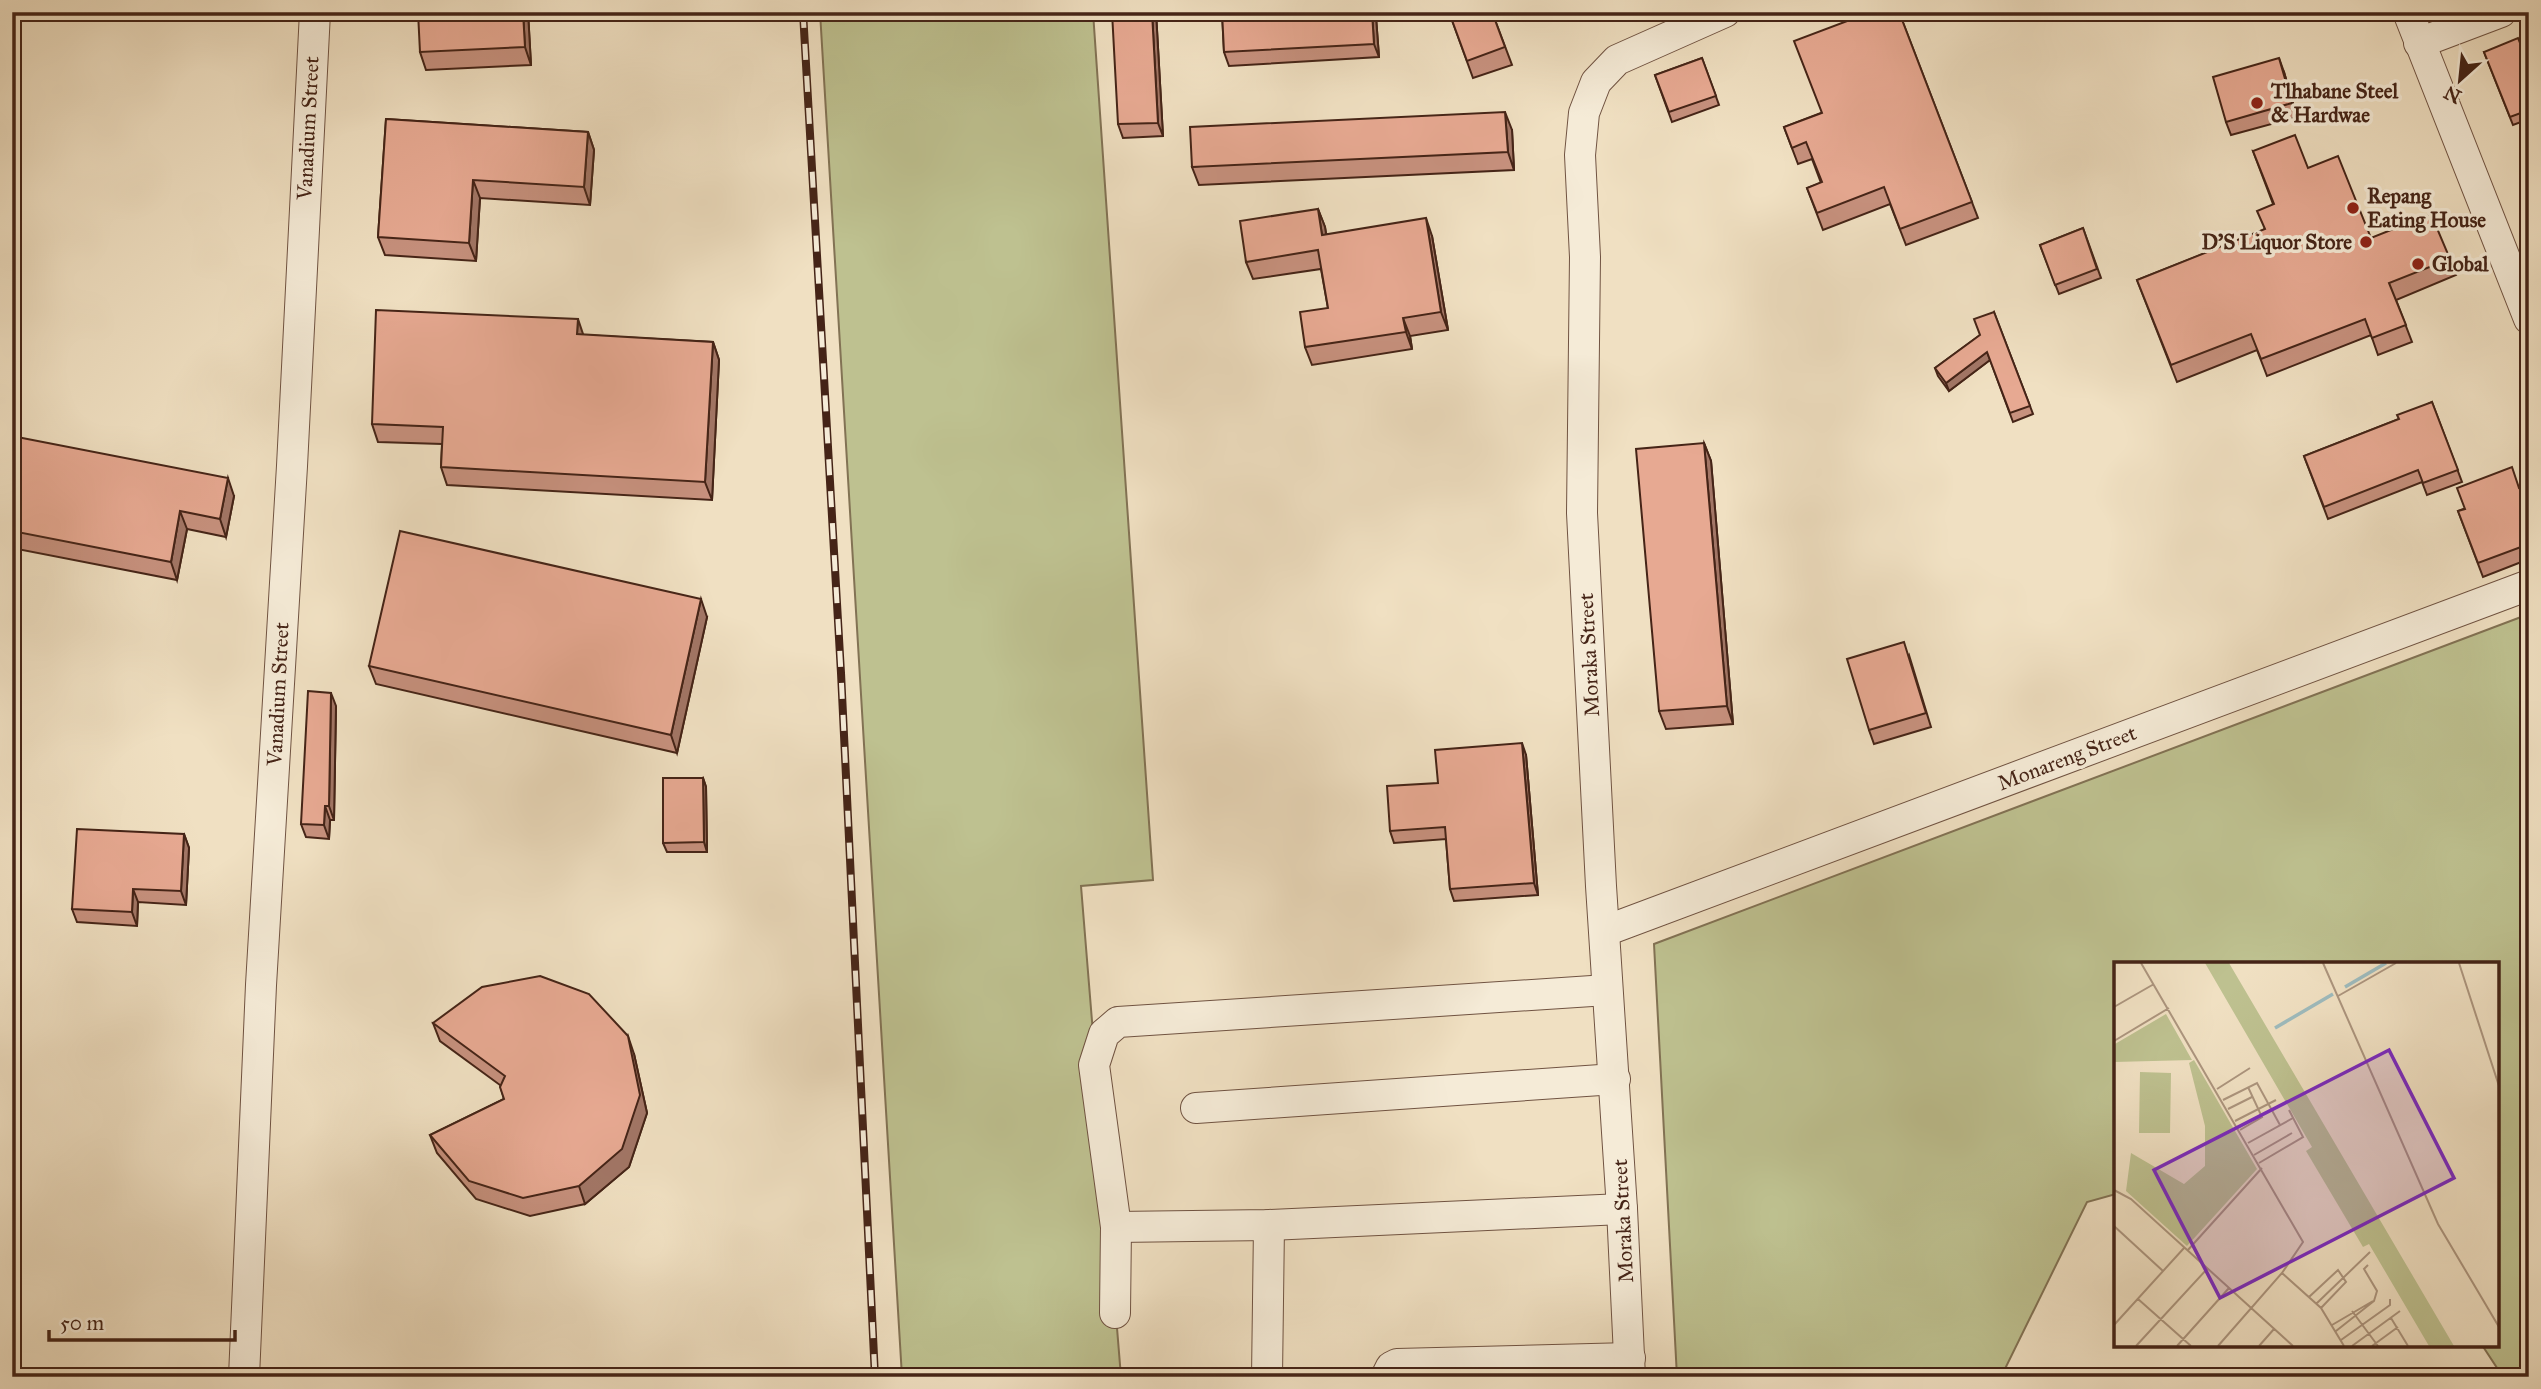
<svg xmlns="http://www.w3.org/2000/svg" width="2541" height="1389" viewBox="0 0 2541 1389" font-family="'IM FELL Great Primer',serif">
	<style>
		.green { fill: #bec190; stroke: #827254; stroke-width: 2 }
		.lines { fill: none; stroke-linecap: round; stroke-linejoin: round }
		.minor-casing { stroke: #705342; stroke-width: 32 }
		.minor { stroke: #f5ebd7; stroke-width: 30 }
		.rail-casing { stroke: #452417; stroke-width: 8 }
		.rail { stroke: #f5ebd7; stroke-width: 5; stroke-dasharray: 16; stroke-linecap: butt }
		.wall { fill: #c7917e; stroke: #452417; stroke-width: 2 }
		.shaded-wall { fill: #a27666; stroke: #452417; stroke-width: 2 }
		.building { fill: #e7a992; stroke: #452417; stroke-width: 2 }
		.poi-dot { fill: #8f2418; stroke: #f5ebd7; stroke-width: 2.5 }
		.labels { text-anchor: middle; stroke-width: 7; stroke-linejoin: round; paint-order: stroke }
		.poi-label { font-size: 21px; font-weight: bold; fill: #452417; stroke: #f5ebd7; text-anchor: start }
		.street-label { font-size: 21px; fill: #452417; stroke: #f5ebd7 }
		.inset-river { fill: none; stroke: #9ebbbd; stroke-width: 3.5 }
		.inset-road { fill: none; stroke: #ac957e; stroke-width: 2 }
		.view { fill: #7b2cbf; fill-opacity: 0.15; stroke: #7b2cbf; stroke-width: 3.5 }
		.inset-edge { fill: none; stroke: #452417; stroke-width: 3.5 }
	</style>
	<rect width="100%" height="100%" fill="#f0e0c2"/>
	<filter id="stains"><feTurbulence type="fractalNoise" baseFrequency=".00286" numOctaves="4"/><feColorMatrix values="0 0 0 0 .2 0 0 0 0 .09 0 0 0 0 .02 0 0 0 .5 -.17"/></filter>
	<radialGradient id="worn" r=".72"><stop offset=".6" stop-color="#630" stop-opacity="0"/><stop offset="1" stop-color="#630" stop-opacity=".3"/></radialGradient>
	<g class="green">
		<path d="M 820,12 L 1093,12 L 1153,880 L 1081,886 L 1121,1377 L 902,1377 Z"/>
		<path d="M 2529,614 L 2529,1377 L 2503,1377 L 2482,1345 L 2497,1345 L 2497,964 L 2116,964 L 2116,1194 L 2087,1202 L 2001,1377 L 1677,1377 L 1654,944 Z"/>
	</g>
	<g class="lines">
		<defs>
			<g id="minor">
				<path d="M 2408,12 L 2529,319"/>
				<path d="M 2419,43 L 2501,12"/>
				<path d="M 1605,931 L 2529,585"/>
				<path d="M 1196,1108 L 1615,1079"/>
				<path d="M 1116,1227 L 1269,1225 L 1622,1209"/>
				<path d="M 1115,1313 L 1116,1227 L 1094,1065 L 1104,1034 L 1118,1022 L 1607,990"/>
				<path d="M 244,1377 L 261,985 L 292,466 L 315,12"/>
				<path d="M 1267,1377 L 1269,1225"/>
				<path d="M 1386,1377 L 1391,1367 L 1397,1364 L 1630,1358"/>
				<path d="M 1630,1377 L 1622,1209 L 1601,886 L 1582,513 L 1585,257 L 1580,155 L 1584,113 L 1596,82 L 1617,60 L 1725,12"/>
			</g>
		</defs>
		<use href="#minor" class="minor-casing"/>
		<use href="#minor" class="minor"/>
		<defs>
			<path id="rail" d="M 803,12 L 841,673 L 875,1377"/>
		</defs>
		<use href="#rail" class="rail-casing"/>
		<use href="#rail" class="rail"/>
	</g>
	<g class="wall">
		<path d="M 528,12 L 531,65 L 426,70 L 420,52 Z"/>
		<path d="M 1156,12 L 1163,136 L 1123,138 L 1118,124 Z"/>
		<path d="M 1222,12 L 1374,12 L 1376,17 L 1379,57 L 1229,66 L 1224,52 Z"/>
		<path d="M 1449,12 L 1492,12 L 1512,65 L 1473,78 Z"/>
		<path d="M 1899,12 L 1978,218 L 1906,245 L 1890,204 L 1823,230 L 1807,188 L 1821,183 L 1812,159 L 1798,164 L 1784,127 L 1821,113 Z"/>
		<path d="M 2529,45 L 2529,119 L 2513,125 L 2484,52 L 2522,48 Z"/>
		<path d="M 1702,58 L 1719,105 L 1672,122 L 1655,75 Z"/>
		<path d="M 2284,72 L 2297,117 L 2231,135 L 2226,122 Z"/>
		<path d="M 386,119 L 588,132 L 594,150 L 590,205 L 480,198 L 476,261 L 385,255 L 378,237 Z"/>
		<path d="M 1512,130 L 1514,170 L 1199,185 L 1192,167 Z"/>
		<path d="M 2253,151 L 2308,168 L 2371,238 L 2450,259 L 2456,275 L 2396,300 L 2412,342 L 2378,355 L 2371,335 L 2267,376 L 2257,350 L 2177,382 L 2137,280 L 2264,230 L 2273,204 Z"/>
		<path d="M 1318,209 L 1325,227 L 1326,234 L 1432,236 L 1448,330 L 1410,336 L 1412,349 L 1312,365 L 1305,347 L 1328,308 L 1321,269 L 1253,279 L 1246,262 Z"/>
		<path d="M 2083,228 L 2101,278 L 2059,294 L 2040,245 Z"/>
		<path d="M 1994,312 L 2033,414 L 2013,422 L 1990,360 L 1949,391 L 1938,376 L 1935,368 L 1980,335 Z"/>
		<path d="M 583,335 L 713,342 L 719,360 L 712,500 L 447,485 L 441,467 L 442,444 L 378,442 L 372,424 Z"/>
		<path d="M 2432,402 L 2462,482 L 2427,495 L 2422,482 L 2328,519 L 2304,456 L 2399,419 Z"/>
		<path d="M 12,436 L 234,496 L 226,537 L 187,529 L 177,580 L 12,548 Z"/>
		<path d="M 1704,443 L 1711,461 L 1733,724 L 1666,729 L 1659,711 Z"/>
		<path d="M 2519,488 L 2529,495 L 2529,559 L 2483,577 L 2458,511 Z"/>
		<path d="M 707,617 L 677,753 L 376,684 L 369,666 Z"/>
		<path d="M 1909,655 L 1931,727 L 1874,744 L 1869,730 Z"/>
		<path d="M 336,706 L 334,820 L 330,820 L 329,839 L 306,837 L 301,824 Z"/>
		<path d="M 1526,755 L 1538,895 L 1454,901 L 1450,889 L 1446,839 L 1394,843 L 1390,831 L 1438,783 Z"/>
		<path d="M 703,778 L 706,787 L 707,852 L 667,852 L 663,843 Z"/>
		<path d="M 184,834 L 189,848 L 186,905 L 138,902 L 137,926 L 77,922 L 72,909 Z"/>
		<path d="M 433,1023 L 634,1054 L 647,1113 L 629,1167 L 585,1204 L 530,1216 L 476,1199 L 437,1153 L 430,1135 L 504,1099 L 500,1085 L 440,1041 Z"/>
	</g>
	<g class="shaded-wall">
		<path d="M 523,12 L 528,12 L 531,65 L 525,47 Z"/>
		<path d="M 1152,12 L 1156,12 L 1163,136 L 1158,123 Z"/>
		<path d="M 1372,12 L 1374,12 L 1376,17 L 1379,57 L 1374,44 Z"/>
		<path d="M 2279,58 L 2284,72 L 2297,117 L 2292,103 Z"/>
		<path d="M 1505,112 L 1512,130 L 1514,170 L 1508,152 Z"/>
		<path d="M 588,132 L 594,150 L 590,205 L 584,187 Z"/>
		<path d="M 473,180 L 480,198 L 476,261 L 469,243 Z"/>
		<path d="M 1318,209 L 1325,227 L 1329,253 L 1322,235 Z"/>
		<path d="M 1426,218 L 1432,236 L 1448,330 L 1441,312 Z"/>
		<path d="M 1403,318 L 1410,336 L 1412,349 L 1406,332 Z"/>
		<path d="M 578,319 L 584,337 L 577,334 Z"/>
		<path d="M 713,342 L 719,360 L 712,500 L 705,482 Z"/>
		<path d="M 1987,352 L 1990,360 L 1949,391 L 1946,383 Z"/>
		<path d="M 1704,443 L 1711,461 L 1733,724 L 1727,706 Z"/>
		<path d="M 228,478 L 234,496 L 226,537 L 220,519 Z"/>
		<path d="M 180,511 L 187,529 L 177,580 L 171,562 Z"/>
		<path d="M 701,599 L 707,617 L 677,753 L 671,735 Z"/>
		<path d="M 331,693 L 336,706 L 334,820 L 329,806 Z"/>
		<path d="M 1522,743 L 1526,755 L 1538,895 L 1534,883 Z"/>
		<path d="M 703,778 L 706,787 L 707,852 L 704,842 Z"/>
		<path d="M 325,806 L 330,820 L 329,839 L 324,825 Z"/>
		<path d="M 184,834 L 189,848 L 186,905 L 181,891 Z"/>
		<path d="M 133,889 L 138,902 L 137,926 L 132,912 Z"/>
		<path d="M 628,1036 L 634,1054 L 647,1113 L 629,1167 L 585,1204 L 579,1186 Z"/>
	</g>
	<g class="building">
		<path d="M 418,12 L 523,12 L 525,47 L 420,52 Z"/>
		<path d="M 1112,12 L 1152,12 L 1158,123 L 1118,124 Z"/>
		<path d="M 1222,12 L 1372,12 L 1374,44 L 1224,52 Z"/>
		<path d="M 1449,12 L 1492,12 L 1505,47 L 1467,61 Z"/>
		<path d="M 1871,12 L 1899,12 L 1972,202 L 1900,229 L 1884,187 L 1817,213 L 1807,188 L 1822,182 L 1806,142 L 1792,148 L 1784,127 L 1822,113 L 1794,41 Z"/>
		<path d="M 2518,38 L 2522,48 L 2529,45 L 2529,110 L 2510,117 L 2484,52 Z"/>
		<path d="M 1702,58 L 1716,96 L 1669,112 L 1655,75 Z"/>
		<path d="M 2279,58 L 2292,103 L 2226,122 L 2213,77 Z"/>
		<path d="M 1505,112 L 1508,152 L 1192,167 L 1190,127 Z"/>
		<path d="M 386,119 L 588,132 L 584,187 L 473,180 L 469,243 L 378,237 Z"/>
		<path d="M 2295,135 L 2308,168 L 2338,156 L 2371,238 L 2431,214 L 2450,259 L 2389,283 L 2406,325 L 2372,338 L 2365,319 L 2261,359 L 2251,334 L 2171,365 L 2137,280 L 2265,229 L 2257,211 L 2274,204 L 2253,151 Z"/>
		<path d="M 2529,177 L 2529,195 L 2523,180 Z"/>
		<path d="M 1318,209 L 1322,235 L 1426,218 L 1441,312 L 1403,318 L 1406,332 L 1305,347 L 1300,312 L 1328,308 L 1318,250 L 1246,262 L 1240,221 Z"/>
		<path d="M 2083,228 L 2097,269 L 2055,285 L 2040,245 Z"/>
		<path d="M 376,310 L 578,319 L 577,334 L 713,342 L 705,482 L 441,467 L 443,427 L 372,424 Z"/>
		<path d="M 1994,312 L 2030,406 L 2010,413 L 1987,352 L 1946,383 L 1935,368 L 1980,335 L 1974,319 Z"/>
		<path d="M 2432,402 L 2458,470 L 2423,483 L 2418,470 L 2324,507 L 2304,456 L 2399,419 L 2397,415 Z"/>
		<path d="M 12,436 L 228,478 L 220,519 L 180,511 L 171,562 L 12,531 Z"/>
		<path d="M 1704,443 L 1727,706 L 1659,711 L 1636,449 Z"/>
		<path d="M 2512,467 L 2519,488 L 2525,486 L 2529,495 L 2529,544 L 2478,563 L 2458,511 L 2465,509 L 2457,488 Z"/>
		<path d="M 400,531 L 701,599 L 671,735 L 369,666 Z"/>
		<path d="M 1904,642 L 1926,713 L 1869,730 L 1847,659 Z"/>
		<path d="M 308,691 L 331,693 L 329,806 L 325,806 L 324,825 L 301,824 Z"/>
		<path d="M 1522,743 L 1534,883 L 1450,889 L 1445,827 L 1390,831 L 1387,786 L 1438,783 L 1435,750 Z"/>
		<path d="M 663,778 L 703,778 L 704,842 L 663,843 Z"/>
		<path d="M 77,829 L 184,834 L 181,891 L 133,889 L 132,912 L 72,909 Z"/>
		<path d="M 540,976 L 589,994 L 628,1036 L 640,1095 L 622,1149 L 579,1186 L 523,1198 L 469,1181 L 430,1135 L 504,1099 L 500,1087 L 505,1076 L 433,1023 L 482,987 Z"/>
	</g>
	<g class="poi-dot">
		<circle cx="2257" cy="103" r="7"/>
		<circle cx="2353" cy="208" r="7"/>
		<circle cx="2366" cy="242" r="7"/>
		<circle cx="2418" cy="264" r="7"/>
	</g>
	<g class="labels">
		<g class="poi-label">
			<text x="2271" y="98">Tlhabane Steel<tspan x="2271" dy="24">&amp; Hardwae</tspan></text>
			<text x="2367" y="203">Repang<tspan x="2367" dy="24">Eating House</tspan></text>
			<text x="2352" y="249" text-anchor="end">D'S Liquor Store</text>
			<text x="2432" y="271">Global</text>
		</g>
		<g class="street-label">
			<text transform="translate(308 128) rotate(-87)" y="7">Vanadium Street</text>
			<text transform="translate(1589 655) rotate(-93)" y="7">Moraka Street</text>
			<text transform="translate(278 694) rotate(-87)" y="7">Vanadium Street</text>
			<text transform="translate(2067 758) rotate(-21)" y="7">Monareng Street</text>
			<text transform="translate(1623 1221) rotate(-93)" y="7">Moraka Street</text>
		</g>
	</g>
	<g transform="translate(2114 962)">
		<rect width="385" height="385" fill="#f0e0c2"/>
		<path d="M 91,1 L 115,1 L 340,384 L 315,384 L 255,282 L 249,285 L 192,189 L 198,185 ZM 52,52 L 78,98 L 0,100 L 1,82 ZM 80,98 L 143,207 L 73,284 L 12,229 L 17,191 L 70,222 L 91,204 L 91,164 L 75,101 ZM 26,110 L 57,111 L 56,171 L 25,171 Z" fill="#bec190"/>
		<path class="inset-river" d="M 231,25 L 272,1M 161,66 L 219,32"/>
		<path class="inset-road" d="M 27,1 L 189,280 L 168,311 L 104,384M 209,1 L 324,262 L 385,365M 345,1 L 385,124M 224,34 L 282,1M 0,45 L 40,22M 0,79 L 55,46M 103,127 L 136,106M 109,138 L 143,121 L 166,163M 114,147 L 138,135M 121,159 L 162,138M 126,168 L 148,155 L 134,125M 134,181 L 179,156M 140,193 L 178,171M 145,201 L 189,175 L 175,148M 0,228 L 17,237 L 179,384M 0,264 L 49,309M 73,289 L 148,206M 168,311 L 207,346 L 230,384M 195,335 L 224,308 L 232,320 L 207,346M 24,337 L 77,384M 202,342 L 256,290M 238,349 L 264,384M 277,356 L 294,384M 0,363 L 70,286M 218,363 L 259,339M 222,369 L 260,339 L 263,329 L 250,307 L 254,303M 227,378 L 276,343 L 276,337M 22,384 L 93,307M 63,384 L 115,326M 145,384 L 160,367M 238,384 L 286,349M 258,384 L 284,365"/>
		<path class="view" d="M 275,88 L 340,216 L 106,336 L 40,208 Z"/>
		<rect width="385" height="385" class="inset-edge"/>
	</g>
	<rect width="2541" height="1389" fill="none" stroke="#f0e0c2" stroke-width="42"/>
	<rect x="14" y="14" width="2513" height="1361" fill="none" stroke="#452417" stroke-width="3.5"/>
	<rect x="21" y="21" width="2499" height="1347" fill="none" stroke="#452417" stroke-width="2"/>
	<g transform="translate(2460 80) rotate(207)" stroke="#f5ebd7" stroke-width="5" paint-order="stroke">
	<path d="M0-5L12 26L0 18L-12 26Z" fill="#452417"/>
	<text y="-10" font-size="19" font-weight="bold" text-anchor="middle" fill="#452417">N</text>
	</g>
	<path d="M49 1330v10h186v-10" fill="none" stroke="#452417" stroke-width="3.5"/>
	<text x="60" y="1330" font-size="21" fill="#452417" stroke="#f5ebd7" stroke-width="5" paint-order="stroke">50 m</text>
	<rect width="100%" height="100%" filter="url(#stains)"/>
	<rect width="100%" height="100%" fill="url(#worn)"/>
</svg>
